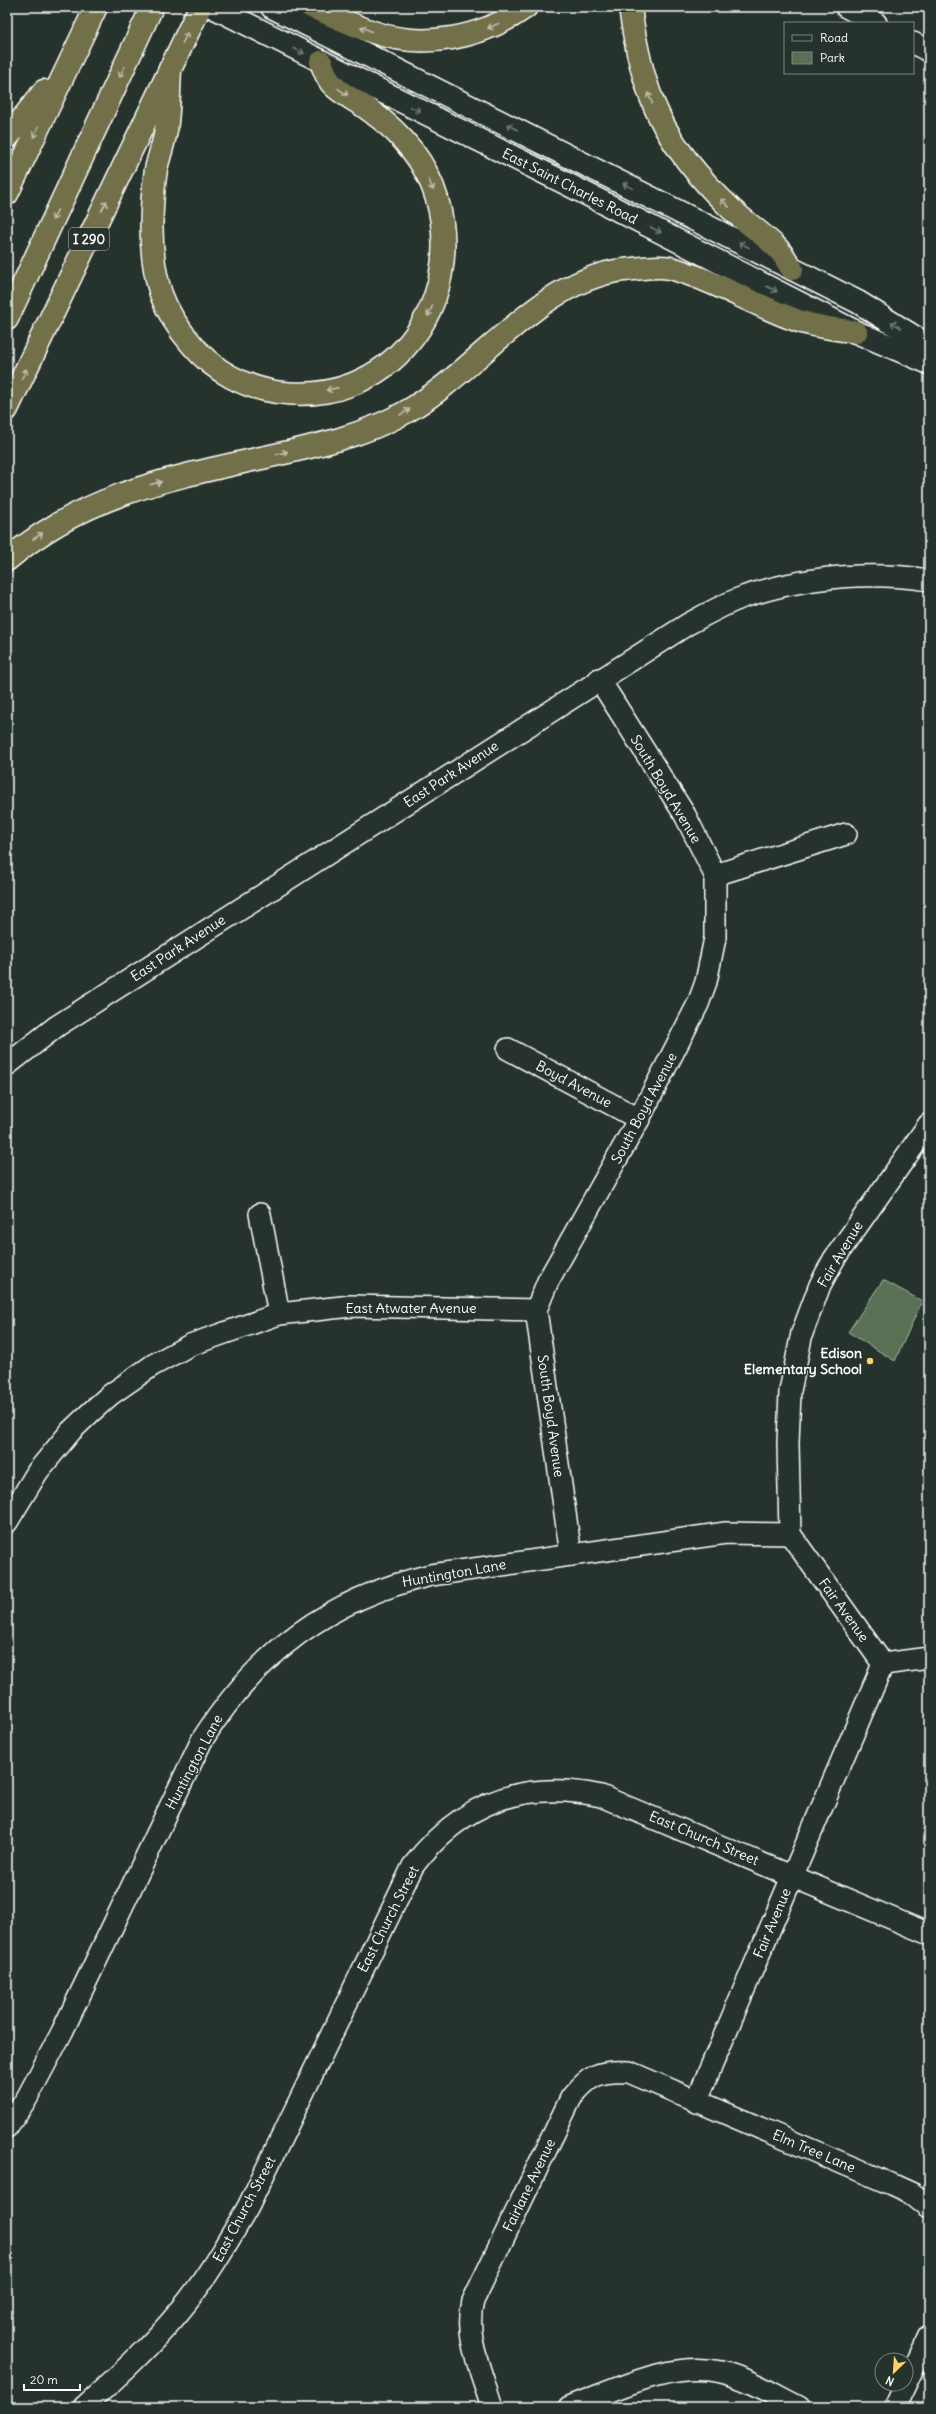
<svg xmlns="http://www.w3.org/2000/svg" width="936" height="2414" viewBox="0 0 936 2414" font-family="Delius,sans-serif">
	<style>
		.green { fill: #5a7055; stroke: #acb8aa }
		.lines { fill: none; stroke-linecap: round; stroke-linejoin: round }
		.street-casing { stroke: #fff; stroke-width: 24 }
		.secondary-casing { stroke: #fff; stroke-width: 25 }
		.highway-casing { stroke: #fff; stroke-width: 25 }
		.street { stroke: #26332d; stroke-width: 21 }
		.secondary { stroke: #26332d; stroke-width: 22 }
		.highway { stroke: #726f4a; stroke-width: 22 }
		.oneway { stroke: #c0beae }
		.oneway2 { stroke: #727a76 }
		.poi-dot { fill: #ffd166; stroke: #26332d; stroke-width: 1.5 }
		.labels { text-anchor: middle; stroke-width: 3; stroke-linejoin: round; paint-order: stroke }
		.shield { fill: #26332d; stroke: #bec2c0; stroke-width: 1 }
		.shield-label { font-size: 13px; font-weight: bold; fill: #fff }
		.street-label { font-size: 14px; fill: #fff; stroke: #26332d }
		.poi-label { font-size: 14px; font-weight: bold; fill: #fff; stroke: #26332d; text-anchor: end }
	</style>
	<rect width="100%" height="100%" fill="#26332d"/>
	<filter id="ink" filterUnits="userSpaceOnUse"><feTurbulence type="fractalNoise" baseFrequency=".025" numOctaves="2"/><feDisplacementMap in="SourceGraphic" scale="8" xChannelSelector="R" yChannelSelector="G"/><feConvolveMatrix kernelMatrix="1 2 1 2 8 2 1 2 1" color-interpolation-filters="sRGB"/></filter>
	<g filter="url(#ink)">
		<path class="green" d="M 883,1280 L 922,1301 L 895,1361 L 848,1332 Z"/>
		<g class="lines">
			<defs>
				<g id="street">
					<path d="M 846,7 L 876,23"/>
					<path d="M 913,43 L 929,51"/>
					<path d="M 715,875 L 846,834"/>
					<path d="M 508,1049 L 639,1119"/>
					<path d="M 7,1065 L 57,1026 L 688,624 C 707,614 726,603 746,596 C 805,577 868,571 929,580"/>
					<path d="M 260,1214 L 279,1314"/>
					<path d="M 7,1522 L 38,1471 L 71,1431 L 92,1411 L 110,1395 L 153,1365 L 190,1345 L 279,1314 L 351,1306 L 536,1310"/>
					<path d="M 571,1555 L 536,1310 L 548,1281 L 639,1119 L 698,1004 L 706,982 L 715,938 L 715,875 L 685,815 L 599,679"/>
					<path d="M 883,1664 L 790,1534 L 788,1443 L 790,1391 L 802,1333 L 820,1285 L 834,1259 L 929,1124"/>
					<path d="M 883,1664 L 929,1658"/>
					<path d="M 696,2102 L 883,1664"/>
					<path d="M 7,2127 L 27,2098 L 62,2032 L 202,1740 C 258,1652 328,1599 431,1575 L 726,1533 L 790,1534"/>
					<path d="M 84,2407 C 117,2377 150,2347 179,2312 C 206,2280 227,2243 248,2207 L 413,1866 C 461,1803 522,1779 601,1796 L 929,1934"/>
					<path d="M 492,2407 C 482,2373 464,2337 473,2301 L 571,2098 C 589,2075 600,2070 629,2072 L 891,2184 L 913,2194 L 929,2207"/>
					<path d="M 569,2407 C 615,2390 670,2361 721,2372 C 748,2378 774,2395 799,2407"/>
					<path d="M 895,2407 L 929,2336"/>
				</g>
				<g id="secondary">
					<path d="M 213,7 L 571,186 L 856,332 L 929,363"/>
					<path d="M 272,7 L 858,302 L 929,346"/>
				</g>
				<g id="highway">
					<path d="M 311,7 C 332,15 352,25 373,32 C 424,50 483,38 526,7"/>
					<path d="M 630,7 C 642,96 663,143 728,206 C 743,221 761,232 776,247 C 783,253 787,262 792,269"/>
					<path d="M 170,69 C 169,89 169,111 166,130 C 164,143 159,156 156,169 C 150,210 148,254 161,294 C 168,314 180,331 193,346 C 214,371 244,387 276,392 C 389,409 467,305 437,199 C 426,161 400,132 369,110 C 358,101 342,95 333,85 C 327,80 324,69 321,62"/>
					<path d="M 7,138 L 44,91"/>
					<path d="M 7,194 L 96,7"/>
					<path d="M 7,319 L 152,7"/>
					<path d="M 7,409 L 200,7"/>
					<path d="M 7,560 C 86,492 177,477 275,455 C 320,445 364,435 404,413 C 477,373 536,281 623,270 C 637,269 656,265 670,268 C 679,270 688,274 697,277 C 731,290 762,308 796,320 C 815,327 837,329 856,332"/>
				</g>
			</defs>
			<use href="#street" class="street-casing"/>
			<use href="#secondary" class="secondary-casing"/>
			<use href="#highway" class="highway-casing"/>
			<use href="#street" class="street"/>
			<use href="#secondary" class="secondary"/>
			<use href="#highway" class="highway"/>
		</g>
		<defs><path id="oneway-shaft" d="M-6 0H5M1.5-3L5.5 0L1.5 3" fill="none" stroke-width="1.6" stroke-linecap="round" stroke-linejoin="round"/></defs>
		<g class="oneway">
			<use href="#oneway-shaft" transform="translate(493 26) rotate(156)"/>
			<use href="#oneway-shaft" transform="translate(366 29) rotate(-157)"/>
			<use href="#oneway-shaft" transform="translate(185 38) rotate(-64)"/>
			<use href="#oneway-shaft" transform="translate(122 72) rotate(115)"/>
			<use href="#oneway-shaft" transform="translate(343 92) rotate(34)"/>
			<use href="#oneway-shaft" transform="translate(650 98) rotate(-113)"/>
			<use href="#oneway-shaft" transform="translate(36 132) rotate(115)"/>
			<use href="#oneway-shaft" transform="translate(431 185) rotate(68)"/>
			<use href="#oneway-shaft" transform="translate(725 203) rotate(-136)"/>
			<use href="#oneway-shaft" transform="translate(104 206) rotate(-64)"/>
			<use href="#oneway-shaft" transform="translate(55 215) rotate(115)"/>
			<use href="#oneway-shaft" transform="translate(430 311) rotate(116)"/>
			<use href="#oneway-shaft" transform="translate(24 374) rotate(-64)"/>
			<use href="#oneway-shaft" transform="translate(332 389) rotate(167)"/>
			<use href="#oneway-shaft" transform="translate(405 412) rotate(-30)"/>
			<use href="#oneway-shaft" transform="translate(282 453) rotate(-13)"/>
			<use href="#oneway-shaft" transform="translate(156 483) rotate(-16)"/>
			<use href="#oneway-shaft" transform="translate(38 536) rotate(-33)"/>
		</g>
		<g class="oneway2">
			<use href="#oneway-shaft" transform="translate(299 51) rotate(26)"/>
			<use href="#oneway-shaft" transform="translate(415 109) rotate(26)"/>
			<use href="#oneway-shaft" transform="translate(512 127) rotate(-153)"/>
			<use href="#oneway-shaft" transform="translate(628 186) rotate(-153)"/>
			<use href="#oneway-shaft" transform="translate(656 230) rotate(27)"/>
			<use href="#oneway-shaft" transform="translate(744 245) rotate(-153)"/>
			<use href="#oneway-shaft" transform="translate(772 289) rotate(27)"/>
			<use href="#oneway-shaft" transform="translate(896 325) rotate(-148)"/>
		</g>
	</g>
	<circle class="poi-dot" cx="870" cy="1361" r="4"/>
	<g class="labels">
		<rect class="shield" x="69" y="228" width="40" height="22" rx="3"/>
		<g class="shield-label">
			<text x="89" y="244">I 290</text>
		</g>
		<g class="street-label">
			<text transform="translate(570 186) rotate(27)" y="5">East Saint Charles Road</text>
			<text transform="translate(451 774) rotate(-33)" y="5">East Park Avenue</text>
			<text transform="translate(666 789) rotate(59)" y="5">South Boyd Avenue</text>
			<text transform="translate(178 948) rotate(-33)" y="5">East Park Avenue</text>
			<text transform="translate(574 1084) rotate(28)" y="5">Boyd Avenue</text>
			<text transform="translate(644 1108) rotate(-62)" y="5">South Boyd Avenue</text>
			<text transform="translate(840 1254) rotate(-59)" y="5">Fair Avenue</text>
			<text x="411" y="1313">East Atwater Avenue</text>
			<text transform="translate(551 1416) rotate(82)" y="5">South Boyd Avenue</text>
			<text transform="translate(454 1573) rotate(-10)" y="5">Huntington Lane</text>
			<text transform="translate(844 1610) rotate(54)" y="5">Fair Avenue</text>
			<text transform="translate(194 1762) rotate(-62)" y="5">Huntington Lane</text>
			<text transform="translate(704 1838) rotate(23)" y="5">East Church Street</text>
			<text transform="translate(388 1919) rotate(-63)" y="5">East Church Street</text>
			<text transform="translate(772 1923) rotate(-67)" y="5">Fair Avenue</text>
			<text transform="translate(814 2151) rotate(23)" y="5">Elm Tree Lane</text>
			<text transform="translate(529 2185) rotate(-64)" y="5">Fairlane Avenue</text>
			<text transform="translate(244 2209) rotate(-62)" y="5">East Church Street</text>
		</g>
		<g class="poi-label">
			<text x="862" y="1358">Edison<tspan x="862" dy="16">Elementary School</tspan></text>
		</g>
	</g>
	<rect width="936" height="2414" fill="none" stroke="#26332d" stroke-width="24"/>
	<rect x="12" y="12" width="912" height="2390" fill="none" stroke="#fff" stroke-width="1.5" filter="url(#ink)"/>
	<rect x="784" y="22" width="130" height="52" fill="#26332d" stroke="#7d8581"/>
	<rect x="792" y="35" width="20" height="6" fill="#26332d" stroke="#7d8581"/>
	<text x="820" y="42" font-size="12" fill="#ffffff">Road</text>
	<rect x="792" y="52" width="20" height="12" fill="#5a7055" stroke="#7d8581"/>
	<text x="820" y="62" font-size="12" fill="#ffffff">Park</text>
	<g transform="translate(894 2372) rotate(205)"><circle r="19" fill="#26332d" stroke="#7d8581"/>
	<path d="M0-3L7 15L0 10L-7 15Z" fill="#ffd166"/>
	<text y="-6" font-size="11" font-weight="bold" text-anchor="middle" fill="#ffffff">N</text>
	</g>
	<path d="M24 2384v6h56v-6" fill="none" stroke="#ffffff" stroke-width="2"/>
	<text x="30" y="2384" font-size="12" fill="#ffffff" stroke="#26332d" stroke-width="3" paint-order="stroke">20 m</text>
</svg>
